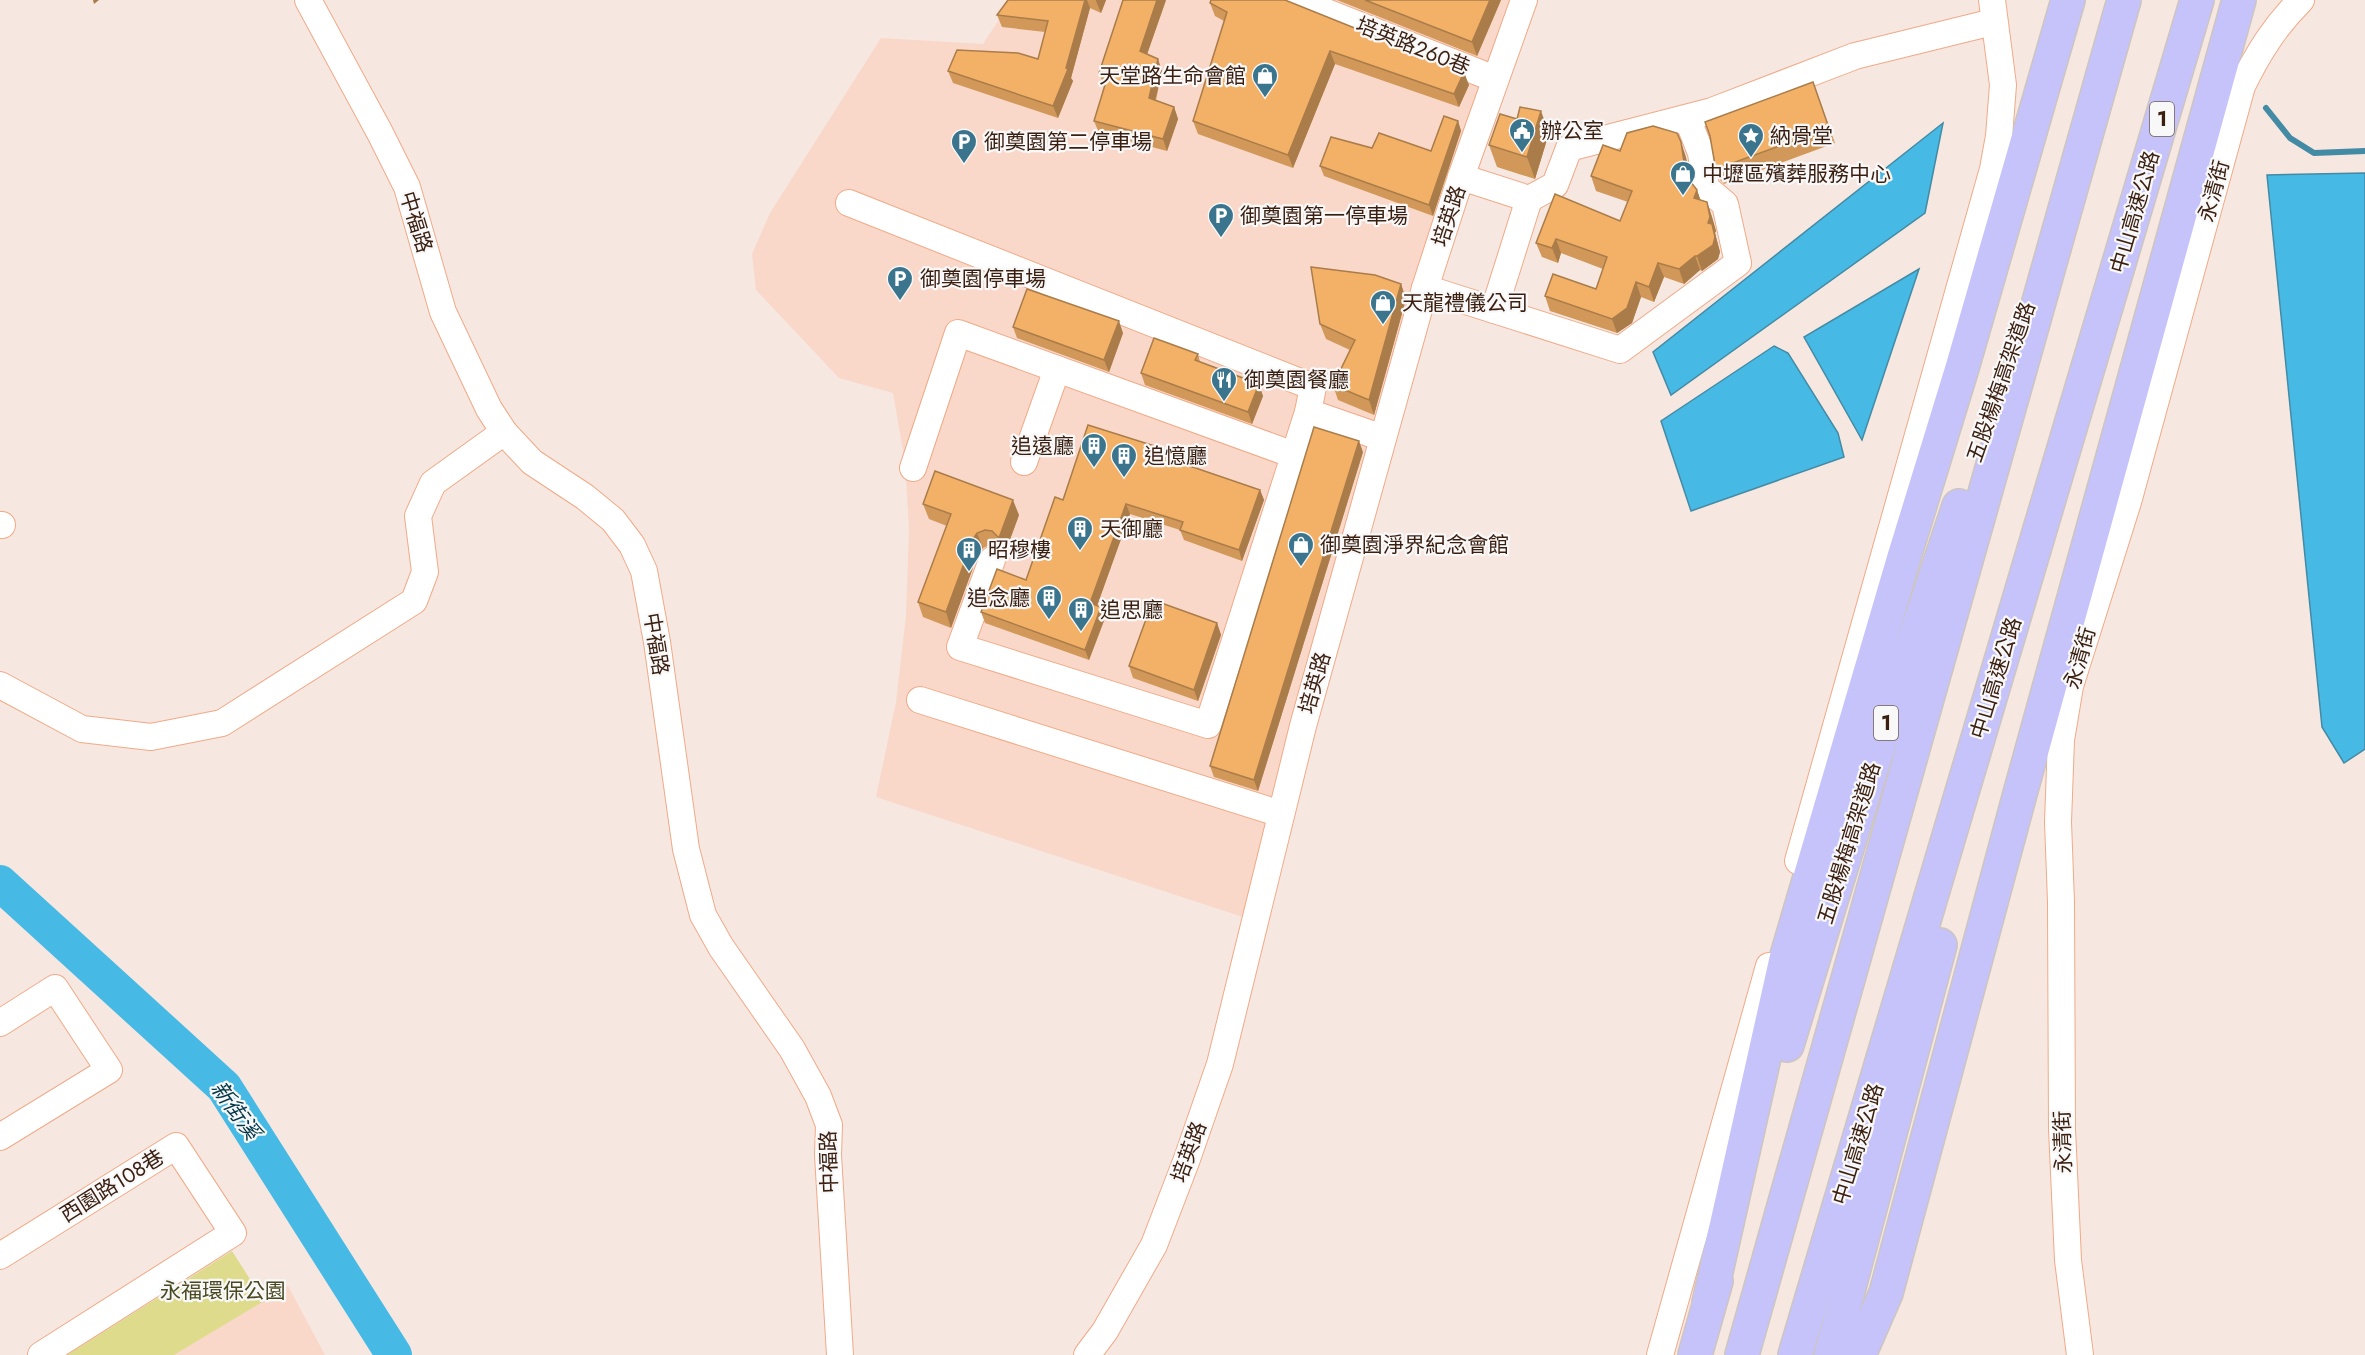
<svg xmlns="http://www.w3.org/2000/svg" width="2365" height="1355" viewBox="0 0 2365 1355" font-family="Jost,'Noto Sans TC',sans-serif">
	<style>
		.built { fill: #f9d8c9 }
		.green { fill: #dedc8c }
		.water { fill: #47b9e5; stroke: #438ba5; stroke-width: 1.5 }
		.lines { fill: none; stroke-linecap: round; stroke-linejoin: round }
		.stream { stroke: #438ba5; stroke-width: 6 }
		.river { stroke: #47b9e5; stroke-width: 36 }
		.minor-casing { stroke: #f0aa87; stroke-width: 28 }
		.highway-casing { stroke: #ccc5c1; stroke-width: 36 }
		.minor { stroke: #fff; stroke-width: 26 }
		.highway { stroke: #c6c3fa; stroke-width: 33 }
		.wall { fill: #d19859 }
		.shaded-wall { fill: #aa7c49 }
		.building { fill: #f3b168; stroke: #aa7c49; stroke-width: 1.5 }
		.labels { text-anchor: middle; stroke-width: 4.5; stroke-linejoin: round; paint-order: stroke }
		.shield { fill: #f8f8f8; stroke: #736056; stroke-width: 1.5 }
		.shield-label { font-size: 20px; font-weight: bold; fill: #3a1f11 }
		.street-label { font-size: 21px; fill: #3a1f11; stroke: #f8f8f8 }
		.poi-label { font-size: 21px; fill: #3a1f11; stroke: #f8f8f8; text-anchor: start }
		.park-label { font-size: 21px; fill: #4a4921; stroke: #f8f8f8 }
		.water-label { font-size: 22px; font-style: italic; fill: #023749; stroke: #f8f8f8 }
	</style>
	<rect width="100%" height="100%" fill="#f6e7e0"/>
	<g class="built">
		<path d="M 1012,0 L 1512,0 L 1243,917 L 876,797 L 896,702 L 906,616 L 909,528 L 905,462 L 893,393 L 839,378 L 756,290 L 752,254 L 770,213 L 881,38 L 983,44 Z"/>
		<path d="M 288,1286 L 325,1355 L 174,1355 Z"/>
	</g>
	<path class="green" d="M 232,1251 L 264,1301 L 174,1355 L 67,1355 Z"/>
	<g class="water">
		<path d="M 1943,123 L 1925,213 L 1671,395 L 1653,352 Z"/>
		<path d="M 2365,173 L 2365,749 L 2344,763 L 2322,727 L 2267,175 Z"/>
		<path d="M 1919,269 L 1862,440 L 1804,337 Z"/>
		<path d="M 1774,346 L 1788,353 L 1838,433 L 1844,457 L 1691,511 L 1661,421 Z"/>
	</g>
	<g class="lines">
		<path class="stream" d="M 2266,108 L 2290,138 L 2314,153 L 2365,151"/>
		<path class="river" d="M 0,883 L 224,1087 L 394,1355"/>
		<defs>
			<g id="minor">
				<path d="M 308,0 L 380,133 L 407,187 L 443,312 L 489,409 L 504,432 L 532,462 L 585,497 L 613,520 L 632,545 L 644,571 L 657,642 L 686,849 L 703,915 L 721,947 L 792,1049 L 818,1096 L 829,1125 L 828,1155 L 840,1355"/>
				<path d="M 1296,0 L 1495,79"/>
				<path d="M 1461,177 L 1529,199 L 1555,185 L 1569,148 L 1712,111 L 1855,56 L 1993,22"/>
				<path d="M 849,203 L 1313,387 L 1308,412 L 1208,725 L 960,647 L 992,560"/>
				<path d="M 1425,288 L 1620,350 L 1738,263 L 1725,204 L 1706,188 L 1701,153 L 1687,118"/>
				<path d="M 1494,310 L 1529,199"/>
				<path d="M 1308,412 L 1383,438"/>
				<path d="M 1024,462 L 1057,369"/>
				<path d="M 913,468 L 958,333 L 1294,455"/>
				<path d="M 0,525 L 2,525"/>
				<path d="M 0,685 L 82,729 L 151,737 L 222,723 L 414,601 L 425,572 L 418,516 L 433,483 L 504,432"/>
				<path d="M 920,700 L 1281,814"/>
				<path d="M 1798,861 L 1993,169 L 1999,136 L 2003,85 L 1992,0"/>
				<path d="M 0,1023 L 55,988 L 109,1070 L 0,1137"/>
				<path d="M 0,1256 L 176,1146 L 233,1233 L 41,1355"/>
				<path d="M 1087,1355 L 1105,1331 L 1154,1245 L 1187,1159 L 1220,1064 L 1303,726 L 1425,288 L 1461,177 L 1524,0"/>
				<path d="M 1660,1355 L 1769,966"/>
				<path d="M 2080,1355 L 2068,1260 L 2062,1129 L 2061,902 L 2058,822 L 2061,740 L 2070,686 L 2128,502 L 2242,86 C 2258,53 2275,26 2301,0"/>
			</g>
			<g id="highway">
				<path d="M 1787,1045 L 1873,763 L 1959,506"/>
				<path d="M 1709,1303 L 1786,959 L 1904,557 L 1962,368 L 2068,0"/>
				<path d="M 1695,1355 L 1716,1281"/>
				<path d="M 1742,1355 L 2124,0"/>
				<path d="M 1795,1355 L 2197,0"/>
				<path d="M 1831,1355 L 1940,945"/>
				<path d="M 1859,1355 L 1886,1293 L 2021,790 L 2239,0"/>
			</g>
		</defs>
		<use href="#minor" class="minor-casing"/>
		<use href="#highway" class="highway-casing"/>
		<use href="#minor" class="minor"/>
		<use href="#highway" class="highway"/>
	</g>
	<g class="wall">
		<path d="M 1008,0 L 1106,0 L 1101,13 L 1090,8 L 1071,78 L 1073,81 L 1058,118 L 953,83 L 948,71 L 1038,59 L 1045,32 L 1002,27 L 997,15 Z"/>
		<path d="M 1166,0 L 1147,54 L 1162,71 L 1156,100 L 1174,107 L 1178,119 L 1167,151 L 1099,133 L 1094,121 L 1105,85 L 1104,85 L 1099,73 Z"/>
		<path d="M 1337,0 L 1501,0 L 1477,56 Z"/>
		<path d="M 1210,3 L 1469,85 L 1459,107 L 1335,64 L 1293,168 L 1198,134 L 1193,121 L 1224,21 L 1215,16 Z"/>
		<path d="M 1813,82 L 1835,143 L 1724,184 L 1720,180 L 1715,165 Z"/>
		<path d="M 1458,121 L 1461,131 L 1433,216 L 1324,176 L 1320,166 L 1372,148 L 1431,151 Z"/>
		<path d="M 1549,133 L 1535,179 L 1497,167 L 1489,145 Z"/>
		<path d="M 1620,151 L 1686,157 L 1690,181 L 1697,190 L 1700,200 L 1707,202 L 1712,217 L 1716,231 L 1715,233 L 1720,252 L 1718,259 L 1702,271 L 1700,270 L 1684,284 L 1664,277 L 1654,302 L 1641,297 L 1632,323 L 1617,333 L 1550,311 L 1545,296 L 1596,289 L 1603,269 L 1561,253 L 1558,263 L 1542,257 L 1536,243 L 1620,221 L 1628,202 L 1596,191 L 1591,176 Z"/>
		<path d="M 1401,284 L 1406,299 L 1374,415 L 1338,400 L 1333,385 L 1350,350 L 1326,339 L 1320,324 Z"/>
		<path d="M 1013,327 L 1123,333 L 1109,372 L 1017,338 Z"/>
		<path d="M 1198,354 L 1200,362 L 1263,396 L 1252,424 L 1145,385 L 1141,373 Z"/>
		<path d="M 1363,452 L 1258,791 L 1214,777 L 1210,766 Z"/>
		<path d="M 1184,464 L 1260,490 L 1264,500 L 1242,561 L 1184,540 L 1180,530 L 1130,514 L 1097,606 L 1105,618 L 1089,660 L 985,623 L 981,612 L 1026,580 L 1063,500 Z"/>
		<path d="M 923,504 L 1019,515 L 1005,553 L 998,546 L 990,545 L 983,548 L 978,554 L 951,628 L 923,617 L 918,602 L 947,526 L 929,519 Z"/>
		<path d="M 1217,623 L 1221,635 L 1198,701 L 1133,678 L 1129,666 Z"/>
	</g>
	<g class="shaded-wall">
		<path d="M 93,0 L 99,0 L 94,4 Z"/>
		<path d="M 1085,0 L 1087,0 L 1090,8 L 1071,78 L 1073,81 L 1058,118 L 1053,106 L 1066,68 Z"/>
		<path d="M 1096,0 L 1106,0 L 1101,13 L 1096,1 Z"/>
		<path d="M 1157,0 L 1166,0 L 1144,63 L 1140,51 Z"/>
		<path d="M 1490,0 L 1501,0 L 1477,56 L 1472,42 Z"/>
		<path d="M 1330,51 L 1335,64 L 1293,168 L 1288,155 Z"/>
		<path d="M 1158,59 L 1162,71 L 1153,110 L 1149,98 Z"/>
		<path d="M 1464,72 L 1469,85 L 1459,107 L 1454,94 Z"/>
		<path d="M 1174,107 L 1178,119 L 1167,151 L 1163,139 Z"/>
		<path d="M 1541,111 L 1549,133 L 1535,179 L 1527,157 Z"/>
		<path d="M 1458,121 L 1461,131 L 1433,216 L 1429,205 Z"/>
		<path d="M 1681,142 L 1686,157 L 1691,190 L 1686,176 Z"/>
		<path d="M 1697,190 L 1702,204 L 1694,198 Z"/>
		<path d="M 1707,202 L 1712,217 L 1716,231 L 1715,233 L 1720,252 L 1718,259 L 1702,271 L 1697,256 Z"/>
		<path d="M 1556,239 L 1561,253 L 1558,263 L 1552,248 Z"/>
		<path d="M 1695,256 L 1700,270 L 1684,284 L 1679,269 Z"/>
		<path d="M 1658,263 L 1664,277 L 1654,302 L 1649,287 Z"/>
		<path d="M 1636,282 L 1641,297 L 1632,323 L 1617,333 L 1612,319 Z"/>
		<path d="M 1401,284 L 1406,299 L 1374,415 L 1369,400 Z"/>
		<path d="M 1119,321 L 1123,333 L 1109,372 L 1104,360 Z"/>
		<path d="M 1259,384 L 1263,396 L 1252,424 L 1248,412 Z"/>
		<path d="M 1359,441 L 1363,452 L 1258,791 L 1254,780 Z"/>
		<path d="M 1180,454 L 1184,465 L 1178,462 Z"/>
		<path d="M 1260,490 L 1264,500 L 1242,561 L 1239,550 Z"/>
		<path d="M 1013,500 L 1019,515 L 1005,553 L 999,538 Z"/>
		<path d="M 1126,504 L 1130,514 L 1094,614 L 1090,603 Z"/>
		<path d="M 977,533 L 983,548 L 978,554 L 951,628 L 946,612 L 973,539 Z"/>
		<path d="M 1101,607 L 1105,618 L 1089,660 L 1085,650 Z"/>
		<path d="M 1217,623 L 1221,635 L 1198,701 L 1194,690 Z"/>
	</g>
	<g class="building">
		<path d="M 1008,0 L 1085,0 L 1066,68 L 1068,69 L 1053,106 L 948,71 L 957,50 L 1018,53 L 1038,59 L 1048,21 L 997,15 Z"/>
		<path d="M 1123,0 L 1157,0 L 1140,51 L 1158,59 L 1149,98 L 1174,107 L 1163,139 L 1094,121 L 1108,75 L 1099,73 Z"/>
		<path d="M 1211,0 L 1285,0 L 1464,72 L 1454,94 L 1330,51 L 1288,155 L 1193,121 L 1227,12 L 1210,3 Z"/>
		<path d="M 1365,0 L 1490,0 L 1472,42 Z"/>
		<path d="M 1813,82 L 1829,128 L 1719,168 L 1715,165 L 1710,136 L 1705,122 Z"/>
		<path d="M 1520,107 L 1541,111 L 1527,157 L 1489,145 L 1500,114 L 1517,119 Z"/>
		<path d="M 1444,116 L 1458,121 L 1429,205 L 1320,166 L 1331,137 L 1372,148 L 1379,133 L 1431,151 Z"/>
		<path d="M 1653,126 L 1677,133 L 1681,142 L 1686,176 L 1697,190 L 1694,198 L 1707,202 L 1710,217 L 1708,223 L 1712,224 L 1715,237 L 1713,245 L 1697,256 L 1695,256 L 1679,269 L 1658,263 L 1649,287 L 1636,282 L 1627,308 L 1612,319 L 1545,296 L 1553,274 L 1596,289 L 1607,257 L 1556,239 L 1552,248 L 1536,243 L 1555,194 L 1620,221 L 1632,191 L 1591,176 L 1603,145 L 1620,151 L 1627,133 Z"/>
		<path d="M 1311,267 L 1375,275 L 1401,284 L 1369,400 L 1333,385 L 1355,340 L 1320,324 Z"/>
		<path d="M 1027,289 L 1119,321 L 1104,360 L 1013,327 Z"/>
		<path d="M 1154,338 L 1198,354 L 1195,360 L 1259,384 L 1248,412 L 1141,373 Z"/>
		<path d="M 1088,425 L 1180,454 L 1178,462 L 1260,490 L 1239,550 L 1180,530 L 1183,522 L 1126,504 L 1090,603 L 1101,607 L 1085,650 L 981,612 L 997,569 L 1026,580 L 1055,497 L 1063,500 Z"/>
		<path d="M 1314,427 L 1359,441 L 1254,780 L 1210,766 Z"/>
		<path d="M 935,471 L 1013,500 L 999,538 L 992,531 L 985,530 L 977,533 L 973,539 L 946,612 L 918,602 L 951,514 L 923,504 Z"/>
		<path d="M 1153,600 L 1217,623 L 1194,690 L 1129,666 Z"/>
	</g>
	<defs>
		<symbol id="shop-pin" viewBox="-11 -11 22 30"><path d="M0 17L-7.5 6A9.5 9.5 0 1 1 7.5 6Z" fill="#3a758d" stroke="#f8f8f8"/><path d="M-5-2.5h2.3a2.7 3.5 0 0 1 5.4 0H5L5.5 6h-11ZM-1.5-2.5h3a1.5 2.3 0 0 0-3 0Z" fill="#fff"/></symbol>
		<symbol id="civic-pin" viewBox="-11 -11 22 30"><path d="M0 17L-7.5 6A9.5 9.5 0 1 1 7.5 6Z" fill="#3a758d" stroke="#f8f8f8"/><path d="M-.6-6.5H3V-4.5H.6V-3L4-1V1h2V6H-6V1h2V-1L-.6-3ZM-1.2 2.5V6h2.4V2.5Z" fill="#fff"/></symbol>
		<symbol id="sight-pin" viewBox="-11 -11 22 30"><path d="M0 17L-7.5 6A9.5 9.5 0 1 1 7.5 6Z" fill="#3a758d" stroke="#f8f8f8"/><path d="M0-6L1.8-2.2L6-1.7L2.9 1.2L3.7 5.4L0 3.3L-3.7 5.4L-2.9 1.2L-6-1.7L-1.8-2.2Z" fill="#fff"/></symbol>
		<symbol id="parking-pin" viewBox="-11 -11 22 30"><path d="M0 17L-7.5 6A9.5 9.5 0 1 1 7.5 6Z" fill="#3a758d" stroke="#f8f8f8"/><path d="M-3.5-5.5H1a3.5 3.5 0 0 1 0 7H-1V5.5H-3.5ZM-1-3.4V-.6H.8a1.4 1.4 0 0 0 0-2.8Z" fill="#fff"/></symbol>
		<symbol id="restaurant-pin" viewBox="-11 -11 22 30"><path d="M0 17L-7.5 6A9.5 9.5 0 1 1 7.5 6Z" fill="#3a758d" stroke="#f8f8f8"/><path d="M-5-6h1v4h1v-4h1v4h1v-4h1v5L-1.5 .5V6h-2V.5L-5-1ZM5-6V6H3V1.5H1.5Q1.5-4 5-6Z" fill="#fff"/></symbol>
		<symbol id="building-pin" viewBox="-11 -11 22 30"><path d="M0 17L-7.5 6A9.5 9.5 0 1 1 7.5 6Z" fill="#3a758d" stroke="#f8f8f8"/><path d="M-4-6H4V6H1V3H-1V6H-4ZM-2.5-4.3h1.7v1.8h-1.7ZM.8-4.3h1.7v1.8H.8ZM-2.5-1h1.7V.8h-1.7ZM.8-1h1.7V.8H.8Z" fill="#fff"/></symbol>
	</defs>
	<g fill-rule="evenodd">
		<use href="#shop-pin" x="1250" y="61" width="30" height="40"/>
		<use href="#civic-pin" x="1507" y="116" width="30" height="40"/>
		<use href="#sight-pin" x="1736" y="121" width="30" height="40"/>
		<use href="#parking-pin" x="949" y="127" width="30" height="40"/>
		<use href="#shop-pin" x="1668" y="159" width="30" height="40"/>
		<use href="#parking-pin" x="1206" y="201" width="30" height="40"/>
		<use href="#parking-pin" x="885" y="264" width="30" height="40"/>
		<use href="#shop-pin" x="1368" y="288" width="30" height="40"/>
		<use href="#restaurant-pin" x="1209" y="365" width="30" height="40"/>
		<use href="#building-pin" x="1079" y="431" width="30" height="40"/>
		<use href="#building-pin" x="1109" y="441" width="30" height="40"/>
		<use href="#building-pin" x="1065" y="514" width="30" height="40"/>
		<use href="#shop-pin" x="1286" y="530" width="30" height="40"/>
		<use href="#building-pin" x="954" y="535" width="30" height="40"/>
		<use href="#building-pin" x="1034" y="583" width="30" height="40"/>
		<use href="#building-pin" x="1066" y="595" width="30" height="40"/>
	</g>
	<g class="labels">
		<g class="shield">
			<rect x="2150" y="102" width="24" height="34" rx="4.5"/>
			<rect x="1874" y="706" width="24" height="34" rx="4.5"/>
		</g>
		<g class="shield-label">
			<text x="2162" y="126">1</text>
			<text x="1886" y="730">1</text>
		</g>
		<g class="street-label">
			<text transform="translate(1413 46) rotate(22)" y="7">培英路260巷</text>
			<text transform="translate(2214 191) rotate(-75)" y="7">永清街</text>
			<text transform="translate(2135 212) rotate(-74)" y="7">中山高速公路</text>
			<text transform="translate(1449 216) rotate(-72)" y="7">培英路</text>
			<text transform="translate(416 222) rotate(73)" y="7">中福路</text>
			<text transform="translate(2001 382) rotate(-71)" y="7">五股楊梅高架道路</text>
			<text transform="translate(656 644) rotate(81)" y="7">中福路</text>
			<text transform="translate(2080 658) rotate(-74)" y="7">永清街</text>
			<text transform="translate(1996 678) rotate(-73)" y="7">中山高速公路</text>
			<text transform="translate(1315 683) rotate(-74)" y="7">培英路</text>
			<text transform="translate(1849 843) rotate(-73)" y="7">五股楊梅高架道路</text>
			<text transform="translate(2063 1142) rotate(-92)" y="7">永清街</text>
			<text transform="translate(1858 1144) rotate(-73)" y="7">中山高速公路</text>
			<text transform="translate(1189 1152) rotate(-70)" y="7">培英路</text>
			<text transform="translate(829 1162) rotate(-92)" y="7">中福路</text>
			<text transform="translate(112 1186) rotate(-32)" y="7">西園路108巷</text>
		</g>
		<g class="poi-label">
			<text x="1246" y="83" text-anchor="end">天堂路生命會館</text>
			<text x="1541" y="138">辦公室</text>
			<text x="1770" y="143">納骨堂</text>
			<text x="984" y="149">御奠園第二停車場</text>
			<text x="1702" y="181">中壢區殯葬服務中心</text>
			<text x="1240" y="223">御奠園第一停車場</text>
			<text x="920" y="286">御奠園停車場</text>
			<text x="1402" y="310">天龍禮儀公司</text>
			<text x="1244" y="387">御奠園餐廳</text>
			<text x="1074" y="453" text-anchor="end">追遠廳</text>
			<text x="1144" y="463">追憶廳</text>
			<text x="1100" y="536">天御廳</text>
			<text x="1320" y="552">御奠園淨界紀念會館</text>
			<text x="988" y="557">昭穆樓</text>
			<text x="1030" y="605" text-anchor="end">追念廳</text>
			<text x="1100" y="617">追思廳</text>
		</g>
		<g class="park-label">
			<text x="223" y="1298">永福環保公園</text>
		</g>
		<g class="water-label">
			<text transform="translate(236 1110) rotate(54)" y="8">新街溪</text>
		</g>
	</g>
</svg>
